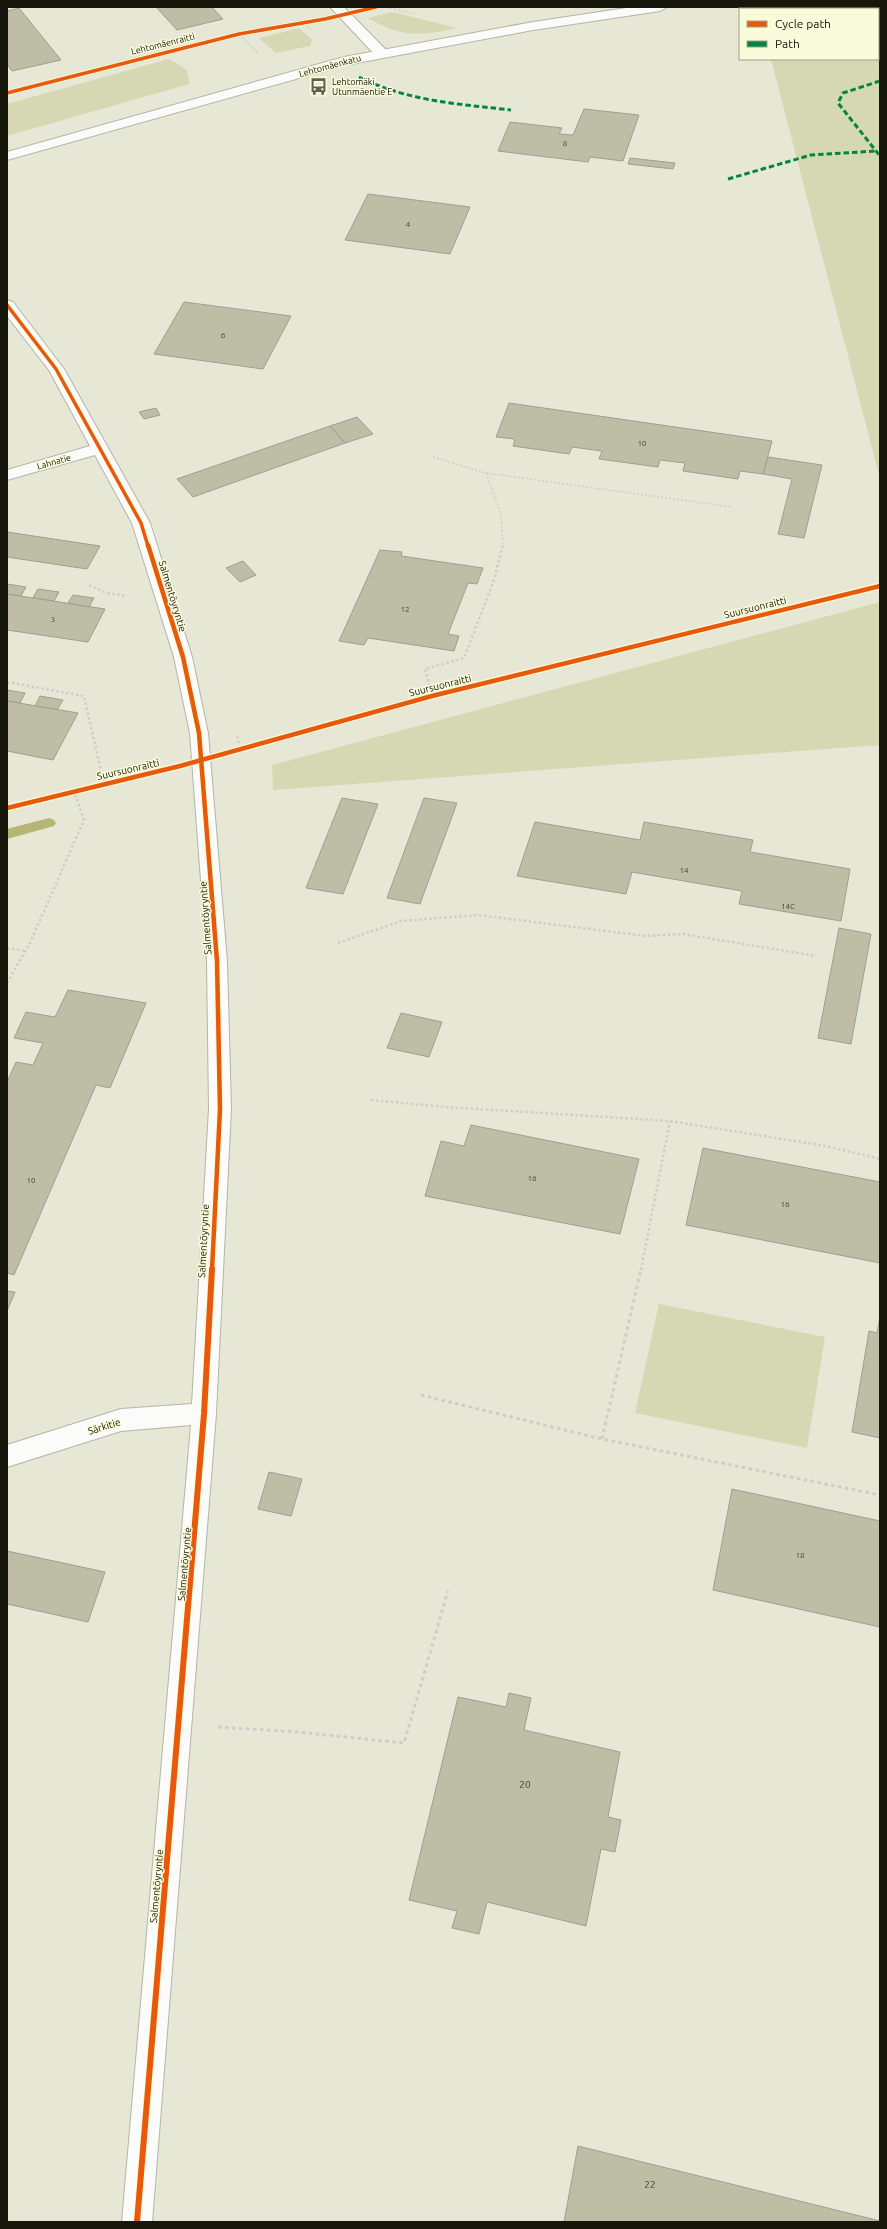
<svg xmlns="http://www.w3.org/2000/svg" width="887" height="2229" viewBox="0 0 887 2229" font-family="Ubuntu,sans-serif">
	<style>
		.green { fill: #d6d8b3 }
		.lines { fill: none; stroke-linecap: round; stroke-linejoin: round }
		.stream { fill: #b5b574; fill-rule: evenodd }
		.building { fill: #bebea6; stroke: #9e9f91 }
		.minor-casing { stroke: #b4b5a7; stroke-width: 2 }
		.tertiary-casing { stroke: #b4b5a7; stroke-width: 2 }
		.path-far2 { stroke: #cececa; stroke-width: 1.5; stroke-dasharray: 2 2; stroke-linecap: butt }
		.path-far1 { stroke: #cececa; stroke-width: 2.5; stroke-dasharray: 2.5 2.5; stroke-linecap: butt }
		.path { stroke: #cececa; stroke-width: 3; stroke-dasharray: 3.5 3.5; stroke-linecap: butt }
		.minor { fill: #fbfbf9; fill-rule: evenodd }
		.tertiary { fill: #fbfbf9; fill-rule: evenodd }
		.quiet { stroke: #00873e; stroke-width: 3; stroke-dasharray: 5.5 3; stroke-linecap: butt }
		.cycleway-far2-casing { stroke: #fafbdb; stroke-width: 5 }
		.cycleway-far1-casing { stroke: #fafbdb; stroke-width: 7 }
		.cycleway-casing { stroke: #fafbdb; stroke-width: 8 }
		.cycleway-far2 { stroke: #e8590c; stroke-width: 3.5 }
		.cycleway-far1 { stroke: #e8590c; stroke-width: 4.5 }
		.cycleway { stroke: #e8590c; stroke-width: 6 }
		.labels { text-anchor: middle; stroke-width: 3; stroke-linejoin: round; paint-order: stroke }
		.number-label { font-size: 8px; fill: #404032 }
		.far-street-label { font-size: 9px; fill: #16160b; stroke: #fafbdb }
		.far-poi-label { font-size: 9px; fill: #16160b; stroke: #fafbdb; text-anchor: start }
		.street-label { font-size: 10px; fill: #16160b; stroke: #fafbdb }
		.near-number-label { font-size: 10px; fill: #404032 }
	</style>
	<rect width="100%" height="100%" fill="#e6e7d5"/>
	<g class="green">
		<path d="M 819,7 L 880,7 L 880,479 L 771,59 L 878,59 L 878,9 L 800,9 Z"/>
		<path d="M 392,12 L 457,28 C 419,36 402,38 368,18 Z"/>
		<path d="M 299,28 L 312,40 L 310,46 L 276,53 L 259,38 Z"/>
		<path d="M 169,59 L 187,70 L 189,84 L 7,136 L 7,104 Z"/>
		<path d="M 880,602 L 880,745 L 273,790 L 272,765 Z"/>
		<path d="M 659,1304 L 825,1337 L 807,1448 L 635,1413 Z"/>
	</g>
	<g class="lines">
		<path class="stream" d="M 49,818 L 54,820 L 56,823 L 54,826 L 7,839 L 7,829 Z"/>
	</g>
	<g class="building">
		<path d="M 156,7 L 212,7 L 223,19 L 177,30 Z"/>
		<path d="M 19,8 L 61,60 L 12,71 L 7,64 L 7,11 Z"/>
		<path d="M 584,109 L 639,115 L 623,161 L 590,157 L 588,162 L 498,151 L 510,122 L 562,128 L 559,134 L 573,135 Z"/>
		<path d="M 630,158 L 675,163 L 673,169 L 628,164 Z"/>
		<path d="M 368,194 L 470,207 L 450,254 L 345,240 Z"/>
		<path d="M 184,302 L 291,316 L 263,369 L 154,354 Z"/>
		<path d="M 509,403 L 772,441 L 763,474 L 740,471 L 738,479 L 683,471 L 685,463 L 660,460 L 658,467 L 599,459 L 602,451 L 572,447 L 569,454 L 513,446 L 515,439 L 496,437 Z"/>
		<path d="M 156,408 L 160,415 L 144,419 L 139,412 Z"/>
		<path d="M 357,417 L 373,434 L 345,443 L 330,426 Z"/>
		<path d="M 330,426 L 345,443 L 193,497 L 177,479 Z"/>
		<path d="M 768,457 L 822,465 L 804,538 L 778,534 L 792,479 L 763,474 Z"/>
		<path d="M 7,532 L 100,546 L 87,569 L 7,557 Z"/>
		<path d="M 380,550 L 402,552 L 401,556 L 483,568 L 477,584 L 468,583 L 448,634 L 459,636 L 454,651 L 368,638 L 364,645 L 339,641 Z"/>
		<path d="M 243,561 L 256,575 L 240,582 L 226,568 Z"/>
		<path d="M 7,584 L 26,587 L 21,596 L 7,594 Z"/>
		<path d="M 38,589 L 59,592 L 54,601 L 33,598 Z"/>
		<path d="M 7,594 L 33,598 L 105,609 L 88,642 L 7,630 Z"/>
		<path d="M 73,595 L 94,598 L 89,607 L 68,603 Z"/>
		<path d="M 7,690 L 25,693 L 20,703 L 7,701 Z"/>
		<path d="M 40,696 L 63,700 L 57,710 L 35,706 Z"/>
		<path d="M 7,701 L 78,713 L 53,760 L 7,751 Z"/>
		<path d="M 342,798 L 378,804 L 343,894 L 306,888 Z"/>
		<path d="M 424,798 L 457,803 L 420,904 L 387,898 Z"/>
		<path d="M 535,822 L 640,840 L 644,822 L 753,840 L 750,852 L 850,869 L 841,921 L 739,904 L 742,891 L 632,872 L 626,894 L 517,876 Z"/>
		<path d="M 839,928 L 871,934 L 851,1044 L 818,1038 Z"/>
		<path d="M 68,990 L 146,1003 L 110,1088 L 96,1085 L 14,1275 L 7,1273 L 7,1082 L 16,1062 L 33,1065 L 43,1043 L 14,1038 L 26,1012 L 55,1017 Z"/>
		<path d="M 401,1013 L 442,1022 L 429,1057 L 387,1048 Z"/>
		<path d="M 471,1125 L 639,1159 L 620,1234 L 425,1196 L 441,1141 L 464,1146 Z"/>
		<path d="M 703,1148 L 880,1182 L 880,1263 L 686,1225 Z"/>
		<path d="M 7,1291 L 15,1292 L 7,1311 Z"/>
		<path d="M 880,1317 L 880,1438 L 852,1432 L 869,1331 L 877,1333 Z"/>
		<path d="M 269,1472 L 302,1479 L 291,1516 L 258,1509 Z"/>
		<path d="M 732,1489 L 880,1521 L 880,1627 L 713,1590 Z"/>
		<path d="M 7,1551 L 105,1572 L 88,1622 L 7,1604 Z"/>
		<path d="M 509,1693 L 531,1698 L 524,1730 L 620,1752 L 608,1817 L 621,1820 L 615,1852 L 601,1849 L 586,1926 L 487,1902 L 479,1934 L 452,1928 L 457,1911 L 409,1900 L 458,1697 L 506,1707 Z"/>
		<path d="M 578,2146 L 880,2221 L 880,2222 L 564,2222 Z"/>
	</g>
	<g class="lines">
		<defs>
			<g id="minor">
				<path d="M 330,7 L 344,7 L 386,50 L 388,53 L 386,56 L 376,56 Z"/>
				<path d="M 7,300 L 13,302 L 64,369 L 150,523 L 192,657 L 208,733 L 227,961 L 231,1109 L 216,1414 L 152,2222 L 122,2222 L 191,1425 L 121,1431 L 7,1467 L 7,1445 L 121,1409 L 192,1404 L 209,1109 L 207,961 L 190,733 L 174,657 L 132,523 L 95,455 L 7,480 L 7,470 L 90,446 L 49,370 L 7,316 Z"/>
			</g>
			<path id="tertiary" d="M 633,7 L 667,7 L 660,11 L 533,30 L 346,65 L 7,160 L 7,152 L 344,57 L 533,22 Z"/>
		</defs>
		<use href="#minor" class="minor-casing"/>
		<use href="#tertiary" class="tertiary-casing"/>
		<g class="path-far2">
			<path d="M 386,7 L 417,14"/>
			<path d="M 304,23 L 311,30"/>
			<path d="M 239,34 L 258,53"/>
			<path d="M 433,457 L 486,473 L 732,507"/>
			<path d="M 486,473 L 501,515 L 503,546"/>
		</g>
		<g class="path-far1">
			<path d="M 89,585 L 106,593 L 127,596"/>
			<path d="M 7,682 L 84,696 L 104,784"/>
			<path d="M 432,696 L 425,669 L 464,658 L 493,583 L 503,545"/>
			<path d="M 237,736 L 241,750"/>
			<path d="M 338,943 L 401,921 L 478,915 L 646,936 L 683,934 L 816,956"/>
			<path d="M 7,948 L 25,951"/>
			<path d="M 7,983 L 30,943 L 84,820 L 74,791"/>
			<path d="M 371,1100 L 446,1107 L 670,1121 L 826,1146 L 880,1159"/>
			<path d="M 641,1270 L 670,1121"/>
		</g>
		<g class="path">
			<path d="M 421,1395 L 602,1439 L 880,1495"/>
			<path d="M 602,1439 L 641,1269"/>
			<path d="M 218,1727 L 298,1732 L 404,1743 L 448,1591"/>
		</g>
		<use href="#minor" class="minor"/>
		<use href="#tertiary" class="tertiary"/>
		<g class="quiet">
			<path d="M 359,77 C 407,101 458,104 511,110"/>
			<path d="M 880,81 L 843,93 L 838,103 L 880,156"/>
			<path d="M 728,179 L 811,155 L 876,151"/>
		</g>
		<defs>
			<g id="cycleway-far2">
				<path d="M 7,93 L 239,34 L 325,19 L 376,7"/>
				<path d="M 7,305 L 56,369 L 141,523 L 148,546"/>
			</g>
			<g id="cycleway-far1">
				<path d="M 148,545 L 183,657 L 199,733 L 217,961 L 220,1109 L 212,1270"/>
				<path d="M 7,808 L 180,766 L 432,696 L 880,586"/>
			</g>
			<path id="cycleway" d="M 137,2222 L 204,1414 L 212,1269"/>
		</defs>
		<use href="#cycleway-far2" class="cycleway-far2-casing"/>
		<use href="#cycleway-far1" class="cycleway-far1-casing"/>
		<use href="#cycleway" class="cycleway-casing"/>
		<use href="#cycleway-far2" class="cycleway-far2"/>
		<use href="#cycleway-far1" class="cycleway-far1"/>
		<use href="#cycleway" class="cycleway"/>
	</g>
	<defs>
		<symbol id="bus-bare" viewBox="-9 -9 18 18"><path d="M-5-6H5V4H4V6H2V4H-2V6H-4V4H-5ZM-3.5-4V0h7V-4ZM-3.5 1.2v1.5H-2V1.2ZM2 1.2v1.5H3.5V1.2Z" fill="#5f5f52" stroke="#fafbdb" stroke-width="2.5" paint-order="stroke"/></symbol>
	</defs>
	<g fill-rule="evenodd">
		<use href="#bus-bare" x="306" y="74" width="25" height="25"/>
	</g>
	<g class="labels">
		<g class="number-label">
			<text x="565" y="146">8</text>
			<text x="408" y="227">4</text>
			<text x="223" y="338">6</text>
			<text x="642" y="446">10</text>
			<text x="405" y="612">12</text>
			<text x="53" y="622">3</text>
			<text x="684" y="873">14</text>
			<text x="788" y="909">14C</text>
			<text x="532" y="1181">16</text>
			<text x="31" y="1183">10</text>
			<text x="785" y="1207">16</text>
			<text x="800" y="1558">18</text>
		</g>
		<g class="far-street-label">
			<text transform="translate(163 44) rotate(-14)" y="3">Lehtomäenraitti</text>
			<text transform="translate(330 66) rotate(-15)" y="3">Lehtomäenkatu</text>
			<text transform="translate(54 462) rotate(-16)" y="3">Lahnatie</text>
		</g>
		<g class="far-poi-label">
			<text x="332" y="85">Lehtomäki<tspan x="332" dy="10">Utunmäentie E</tspan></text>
		</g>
		<g class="street-label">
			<text transform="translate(173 596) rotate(73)" y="4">Salmentöyryntie</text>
			<text transform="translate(755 607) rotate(-14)" y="4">Suursuonraitti</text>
			<text transform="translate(440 685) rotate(-14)" y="4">Suursuonraitti</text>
			<text transform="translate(128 769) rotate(-13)" y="4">Suursuonraitti</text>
			<text transform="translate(205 918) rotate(-94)" y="4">Salmentöyryntie</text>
			<text transform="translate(203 1241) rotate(-87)" y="4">Salmentöyryntie</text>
			<text transform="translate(104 1426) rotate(-17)" y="4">Särkitie</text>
			<text transform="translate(184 1564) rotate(-85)" y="4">Salmentöyryntie</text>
			<text transform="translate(156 1886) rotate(-85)" y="4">Salmentöyryntie</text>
		</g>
		<g class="near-number-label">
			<text x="525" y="1788">20</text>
			<text x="650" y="2188">22</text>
		</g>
	</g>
	<rect width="887" height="2229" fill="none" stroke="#16160b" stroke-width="16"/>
	<rect x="739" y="8" width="140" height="52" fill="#fafbdb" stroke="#9f9f88"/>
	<rect x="747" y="21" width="20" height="6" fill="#e8590c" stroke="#9f9f88"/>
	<text x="775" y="28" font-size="12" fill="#16160b">Cycle path</text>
	<rect x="747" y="41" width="20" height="6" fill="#00873e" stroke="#9f9f88"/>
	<text x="775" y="48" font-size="12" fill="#16160b">Path</text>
</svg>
